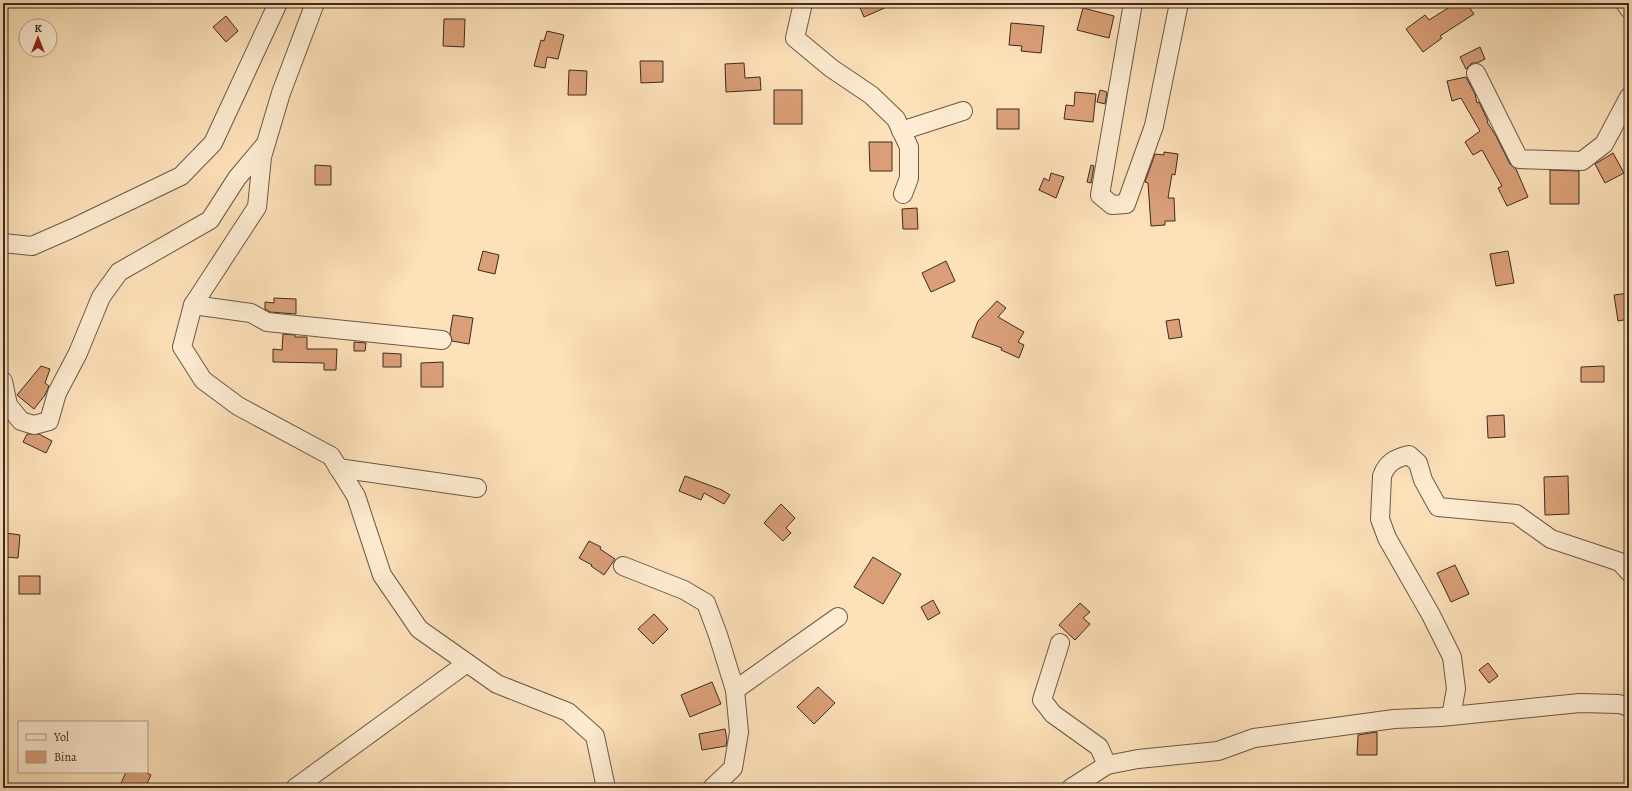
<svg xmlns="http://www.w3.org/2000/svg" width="1632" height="791" viewBox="0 0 1632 791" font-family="Alegreya,serif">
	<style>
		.building { fill: #da9f78; stroke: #3b2a24 }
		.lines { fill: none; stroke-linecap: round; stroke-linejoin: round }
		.minor-casing { stroke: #6c5849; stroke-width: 20 }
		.minor { stroke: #feecd2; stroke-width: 18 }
	</style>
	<rect width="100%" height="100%" fill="#fde1b9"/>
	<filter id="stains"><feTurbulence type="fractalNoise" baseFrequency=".005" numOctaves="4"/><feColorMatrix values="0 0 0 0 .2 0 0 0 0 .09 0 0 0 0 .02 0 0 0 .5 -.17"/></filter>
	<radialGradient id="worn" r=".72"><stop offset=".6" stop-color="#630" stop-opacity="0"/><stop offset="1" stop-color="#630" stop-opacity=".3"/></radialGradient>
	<g class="building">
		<path d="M 858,3 L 896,3 L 864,17 Z"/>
		<path d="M 1456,3 L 1466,3 L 1474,14 L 1440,36 L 1442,38 L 1423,52 L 1406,29 L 1425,15 L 1429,20 Z"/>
		<path d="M 1083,8 L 1114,16 L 1109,38 L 1077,30 Z"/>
		<path d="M 226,16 L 238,31 L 226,42 L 213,27 Z"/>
		<path d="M 444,19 L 465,19 L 464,47 L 443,46 Z"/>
		<path d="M 1011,23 L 1044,26 L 1041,53 L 1021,51 L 1022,46 L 1009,45 Z"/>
		<path d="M 547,31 L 564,35 L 558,59 L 547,57 L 545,68 L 534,66 L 541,40 L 544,41 Z"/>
		<path d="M 1480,47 L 1485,59 L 1477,63 L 1472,63 L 1466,69 L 1460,57 Z"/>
		<path d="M 640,61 L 663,61 L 663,82 L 641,83 Z"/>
		<path d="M 744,63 L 745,78 L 760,77 L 761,90 L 726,92 L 725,64 Z"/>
		<path d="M 569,70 L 587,71 L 586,95 L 568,95 Z"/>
		<path d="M 1466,77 L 1475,94 L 1477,103 L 1479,102 L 1488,121 L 1487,122 L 1496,136 L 1510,164 L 1516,169 L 1528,197 L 1507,206 L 1498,188 L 1502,186 L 1482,150 L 1473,155 L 1465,142 L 1480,131 L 1461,98 L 1452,101 L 1447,81 Z"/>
		<rect x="774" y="90" width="28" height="34"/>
		<path d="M 1100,90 L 1107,92 L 1105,104 L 1097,102 Z"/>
		<path d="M 1075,92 L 1096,94 L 1093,122 L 1064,119 L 1066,105 L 1074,106 Z"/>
		<rect x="997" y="109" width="22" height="20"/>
		<path d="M 869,142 L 892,142 L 892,171 L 870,171 Z"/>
		<path d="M 1164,152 L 1178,154 L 1175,175 L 1172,174 L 1168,198 L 1174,198 L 1175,221 L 1165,221 L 1165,225 L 1151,226 L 1148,183 L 1145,182 L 1155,154 L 1164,155 Z"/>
		<path d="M 1613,153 L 1624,173 L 1605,183 L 1595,164 Z"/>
		<path d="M 315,165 L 331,166 L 331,185 L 315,185 Z"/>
		<path d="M 1091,165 L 1094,166 L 1091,183 L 1087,182 Z"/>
		<path d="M 1550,170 L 1579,171 L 1579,204 L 1550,204 Z"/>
		<path d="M 1051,173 L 1064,177 L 1056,198 L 1039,190 L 1044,178 L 1049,181 Z"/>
		<path d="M 917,208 L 918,229 L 903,229 L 902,209 Z"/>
		<path d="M 483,251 L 499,255 L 495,274 L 478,270 Z"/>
		<path d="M 1508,251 L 1514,283 L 1496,286 L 1490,254 Z"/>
		<path d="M 946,261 L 955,281 L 931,292 L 922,273 Z"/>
		<path d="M 1629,293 L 1629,319 L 1618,321 L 1614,295 Z"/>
		<path d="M 274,298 L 296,299 L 296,314 L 270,312 L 265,309 L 265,302 L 274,303 Z"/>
		<path d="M 997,301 L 1006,308 L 998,317 L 1024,332 L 1018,342 L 1024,345 L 1019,358 L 1001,350 L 1002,348 L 972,337 L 978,321 Z"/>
		<path d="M 453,315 L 473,318 L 469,344 L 452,341 L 450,333 Z"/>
		<path d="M 1179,319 L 1182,337 L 1169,339 L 1166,321 Z"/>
		<path d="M 283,334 L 295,335 L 295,337 L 307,337 L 307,349 L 337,349 L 336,370 L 324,370 L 324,363 L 273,362 L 273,349 L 282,350 Z"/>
		<path d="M 354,342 L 366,343 L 365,351 L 354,351 Z"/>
		<path d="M 383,353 L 401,354 L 401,367 L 383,367 Z"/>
		<path d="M 443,362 L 443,387 L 421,387 L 421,363 Z"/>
		<path d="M 41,366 L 50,369 L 45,383 L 49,386 L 45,395 L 34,409 L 17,395 Z"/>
		<path d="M 1604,366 L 1604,382 L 1581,382 L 1581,367 Z"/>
		<path d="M 1504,415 L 1505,437 L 1488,438 L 1487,416 Z"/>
		<path d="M 27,434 L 39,434 L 52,441 L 46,453 L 23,442 Z"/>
		<path d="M 685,476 L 722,490 L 730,495 L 724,504 L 704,493 L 701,500 L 679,491 Z"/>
		<path d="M 1568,476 L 1569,514 L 1545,515 L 1544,477 Z"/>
		<path d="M 781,504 L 795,518 L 786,528 L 791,533 L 783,541 L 764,523 Z"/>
		<path d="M 6,533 L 20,535 L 18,558 L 3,557 Z"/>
		<path d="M 589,541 L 601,547 L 600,549 L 615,559 L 604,575 L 591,566 L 592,565 L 579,558 Z"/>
		<path d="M 873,557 L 901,574 L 883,604 L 854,587 Z"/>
		<path d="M 1455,565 L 1469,594 L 1451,602 L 1437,573 Z"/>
		<rect x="19" y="576" width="21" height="18"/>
		<path d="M 933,600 L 940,613 L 928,620 L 921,607 Z"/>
		<path d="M 1080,603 L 1090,612 L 1083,618 L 1090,624 L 1075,640 L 1059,625 Z"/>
		<path d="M 654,614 L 668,629 L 653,644 L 638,629 Z"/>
		<path d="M 1488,663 L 1498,676 L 1489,683 L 1479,670 Z"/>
		<path d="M 712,682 L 721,704 L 690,717 L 681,695 Z"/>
		<path d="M 818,687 L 835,703 L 814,724 L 797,707 Z"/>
		<path d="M 725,729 L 727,739 L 726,746 L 702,750 L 699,734 Z"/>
		<path d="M 1377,732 L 1377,755 L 1357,755 L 1358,735 Z"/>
		<path d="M 126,772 L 145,772 L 151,775 L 145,788 L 119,788 Z"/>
	</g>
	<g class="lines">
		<defs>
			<g id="minor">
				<path d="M 315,3 L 281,93 L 262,157 L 257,207 L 193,305 L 182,347 L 203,380 L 238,406 L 331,456 L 356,496 L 382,575 L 419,629 L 497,684 L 568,712 L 595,736 L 606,788"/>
				<path d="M 803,3 L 795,38 L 831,68 L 871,95 L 896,119 L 909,147 L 909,178 L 903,194"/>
				<path d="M 1133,3 L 1100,195 L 1112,205 L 1126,204 L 1154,126 L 1179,3"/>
				<path d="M 1625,3 L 1629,9"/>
				<path d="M 1476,73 L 1519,159 L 1582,161 L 1604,144 L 1629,97"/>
				<path d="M 901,131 L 963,111"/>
				<path d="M 3,243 L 32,246 L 73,228 L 181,176 L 213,143 L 278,3"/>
				<path d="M 193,305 L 251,313 L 267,322 L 442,340"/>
				<path d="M 3,381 L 8,405 L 21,421 L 34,425 L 49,421 L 57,393 L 78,353 L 101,297 L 119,272 L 210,220 L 237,178 L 264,146"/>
				<path d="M 338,468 L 477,488"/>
				<path d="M 623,566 L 684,590 L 706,603 L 718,635 L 735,690 L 739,732 L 733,768 L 712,788"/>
				<path d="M 1060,643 L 1042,700 L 1053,714 L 1099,747 L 1107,765"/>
				<path d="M 735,690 L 838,617"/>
				<path d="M 1451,716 L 1456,689 L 1452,657 L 1431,615 L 1387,538 L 1380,519 L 1382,476 C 1387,462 1396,458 1409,455 L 1418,463 L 1423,480 L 1438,507 L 1516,514 L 1551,539 L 1620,562 L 1629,572"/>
				<path d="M 295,788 L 467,663"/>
				<path d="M 1071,788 L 1107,765 L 1138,759 L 1218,751 L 1254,738 L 1394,719 L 1441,717 L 1580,703 L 1619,704 L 1629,707"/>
			</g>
		</defs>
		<use href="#minor" class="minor-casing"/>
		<use href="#minor" class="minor"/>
	</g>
	<rect width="1632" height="791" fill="none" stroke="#fde1b9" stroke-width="16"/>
	<rect x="4" y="4" width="1624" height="783" fill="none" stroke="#3b2a24" stroke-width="2"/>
	<rect x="8" y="8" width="1616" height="775" fill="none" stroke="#3b2a24"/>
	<rect x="18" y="721" width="130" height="52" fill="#feecd2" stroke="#b09e8c"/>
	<rect x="26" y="734" width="20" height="6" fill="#feecd2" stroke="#b09e8c"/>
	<text x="54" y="741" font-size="12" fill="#3b2a24">Yol</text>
	<rect x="26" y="751" width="20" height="12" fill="#da9f78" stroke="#b09e8c"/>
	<text x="54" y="761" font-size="12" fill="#3b2a24">Bina</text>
	<g transform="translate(38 38)"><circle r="19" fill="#feecd2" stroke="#b09e8c"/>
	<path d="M0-3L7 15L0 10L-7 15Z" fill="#8f2418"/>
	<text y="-6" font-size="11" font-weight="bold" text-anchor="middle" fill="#3b2a24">K</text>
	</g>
	<rect width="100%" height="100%" filter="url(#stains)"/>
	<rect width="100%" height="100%" fill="url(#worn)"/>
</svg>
